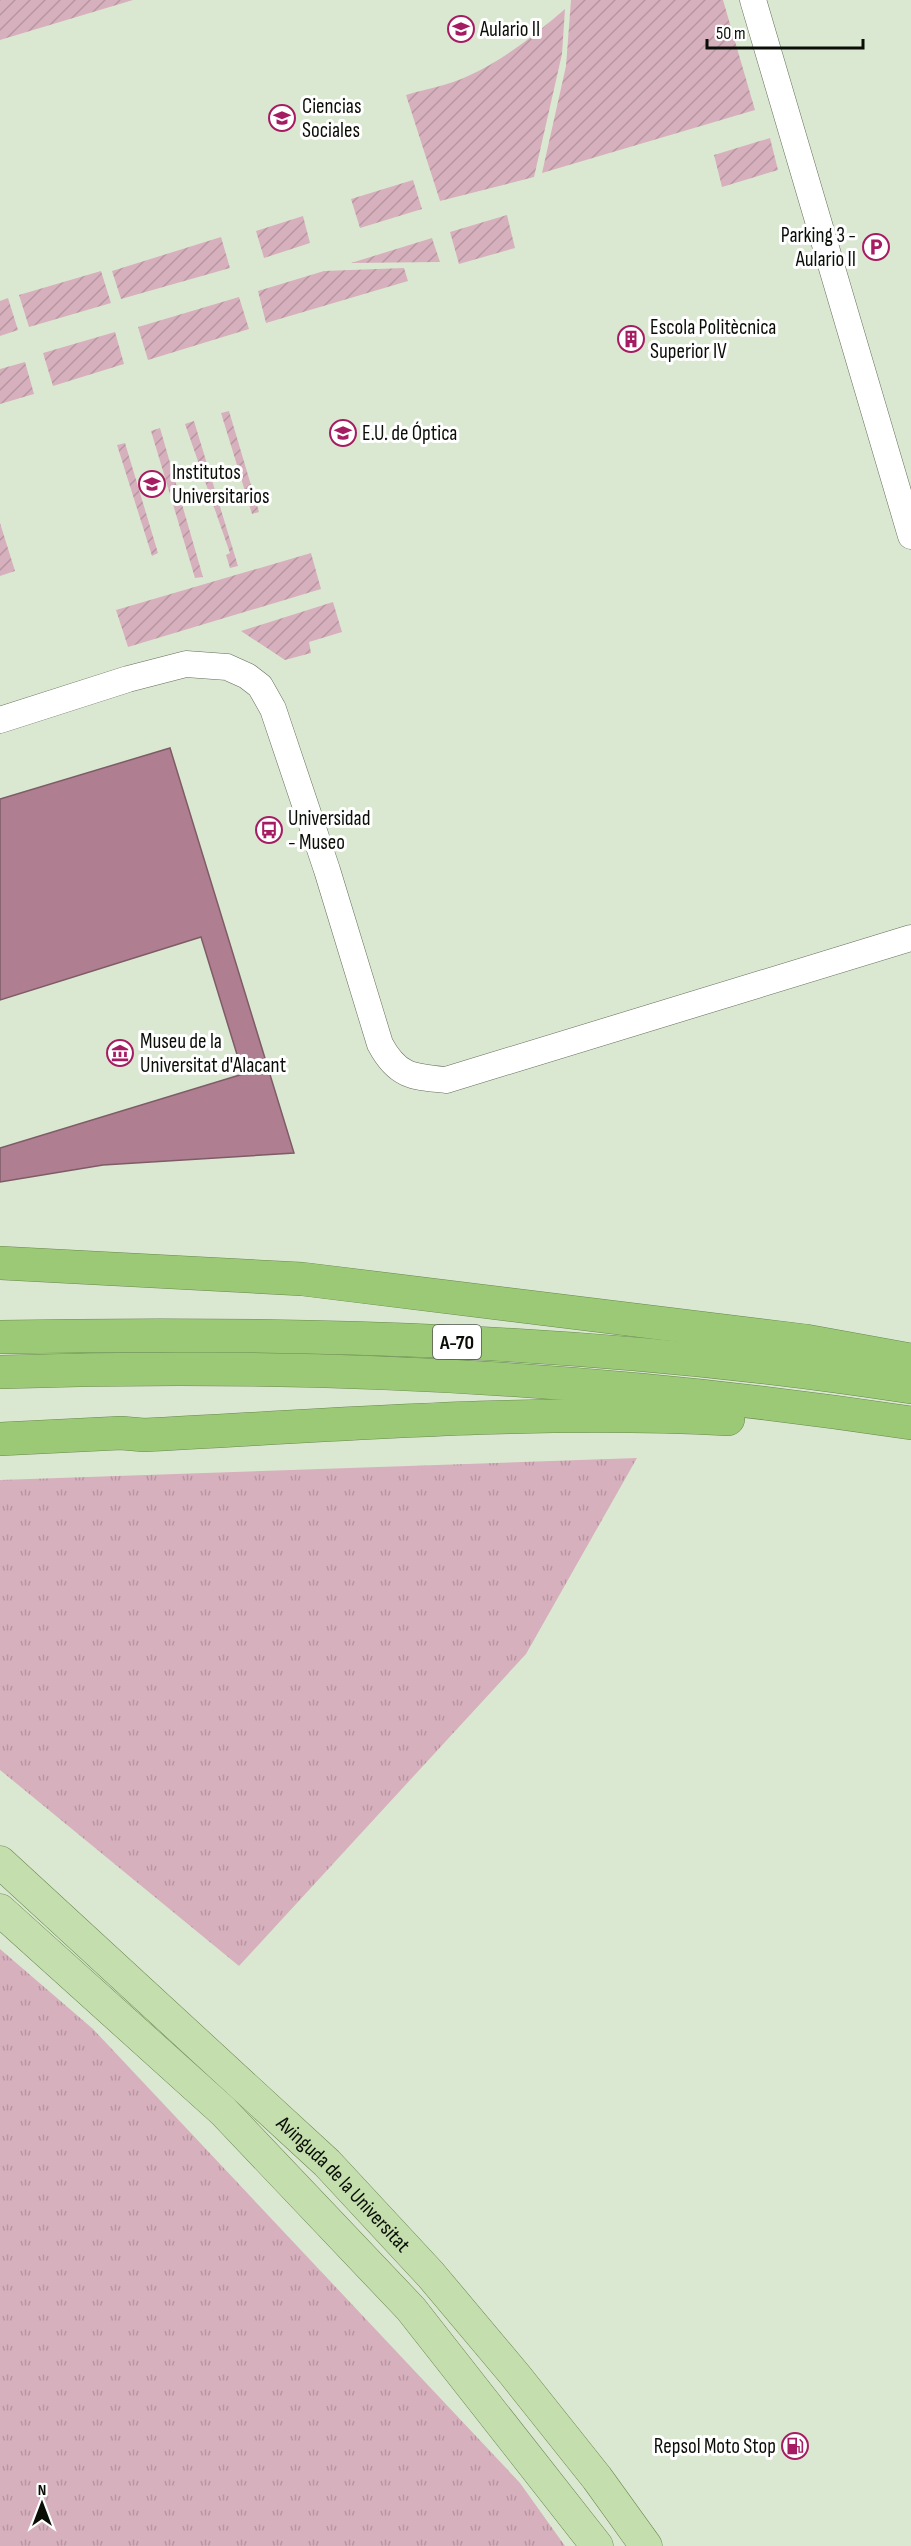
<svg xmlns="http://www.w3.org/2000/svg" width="911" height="2546" viewBox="0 0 911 2546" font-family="'Sofia Sans Condensed',sans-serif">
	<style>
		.grass { fill: url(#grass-tufts) }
		.garden { fill: url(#garden-furrows) }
		.water { fill: #af7e90; stroke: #7e5c67; stroke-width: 1.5 }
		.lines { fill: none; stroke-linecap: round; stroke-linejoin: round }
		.minor-casing { stroke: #626d59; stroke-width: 27 }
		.major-casing { stroke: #69884f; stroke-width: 33 }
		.highway-casing { stroke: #69884f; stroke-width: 34 }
		.minor { stroke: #fff; stroke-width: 26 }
		.major { stroke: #c4dfad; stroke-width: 32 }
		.highway { stroke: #9cc976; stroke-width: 33 }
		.labels { text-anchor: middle; stroke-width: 6; stroke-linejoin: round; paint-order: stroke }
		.shield { fill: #fff; stroke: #545651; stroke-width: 1.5 }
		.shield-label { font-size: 20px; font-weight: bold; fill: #0a0e07 }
		.poi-label { font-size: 21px; fill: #0a0e07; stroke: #fff; text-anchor: start }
		.street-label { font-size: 21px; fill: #0a0e07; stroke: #fff }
	</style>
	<defs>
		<pattern id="grass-tufts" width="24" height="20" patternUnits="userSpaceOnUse" patternTransform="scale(1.5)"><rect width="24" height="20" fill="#d7b0bd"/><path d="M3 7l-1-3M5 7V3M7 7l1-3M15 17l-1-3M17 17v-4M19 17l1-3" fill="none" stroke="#b796a1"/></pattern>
		<pattern id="garden-furrows" width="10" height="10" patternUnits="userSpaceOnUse" patternTransform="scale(1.5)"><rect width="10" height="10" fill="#d7b0bd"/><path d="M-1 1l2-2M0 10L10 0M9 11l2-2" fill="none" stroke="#b796a1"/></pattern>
	</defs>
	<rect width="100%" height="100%" fill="#dbe8d1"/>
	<g class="grass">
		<path d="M 637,1458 L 526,1654 L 239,1966 L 0,1770 L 0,1480 Z"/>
		<path d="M 0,1949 L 93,2029 L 520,2483 L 565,2546 L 0,2546 Z"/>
	</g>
	<g class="garden">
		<path d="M 0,0 L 133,0 L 0,40 Z"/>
		<path d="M 571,0 L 723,0 L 755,110 L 542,173 L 566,66 Z"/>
		<path d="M 565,9 L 562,54 L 534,177 L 440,201 L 406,95 C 426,89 449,85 468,76 C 505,59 535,35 565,9 Z"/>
		<path d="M 770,138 L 778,170 L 722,187 L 714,155 Z"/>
		<path d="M 413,180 L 422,209 L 360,228 L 351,199 Z"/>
		<path d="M 507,215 L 515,248 L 459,264 L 450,232 Z"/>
		<path d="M 303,216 L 310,243 L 264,258 L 256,231 Z"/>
		<path d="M 221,237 L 230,268 L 121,299 L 112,271 Z"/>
		<path d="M 432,238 L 440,262 L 351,263 Z"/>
		<path d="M 404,268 L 408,281 L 266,323 L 258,291 L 324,271 Z"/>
		<path d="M 101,271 L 111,303 L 29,327 L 19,295 Z"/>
		<path d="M 239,297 L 249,329 L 148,360 L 138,327 Z"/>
		<path d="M 8,298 L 18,330 L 0,336 L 0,301 Z"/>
		<path d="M 115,332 L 124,364 L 53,386 L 43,353 Z"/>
		<path d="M 25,362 L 34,394 L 0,404 L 0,369 Z"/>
		<path d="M 229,411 L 259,512 L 252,514 L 221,413 Z"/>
		<path d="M 194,421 L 238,566 L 230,568 L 226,555 L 230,553 L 185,424 Z"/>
		<path d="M 160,428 L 203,577 L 195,578 L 151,431 Z"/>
		<path d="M 125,443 L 158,553 L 152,556 L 117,445 Z"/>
		<path d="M 0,523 L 15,571 L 0,576 Z"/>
		<path d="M 311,553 L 321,589 L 128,647 L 116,610 Z"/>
		<path d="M 333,602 L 342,632 L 309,642 L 311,653 L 285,660 L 241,631 Z"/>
	</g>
	<path class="water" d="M 170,748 L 294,1153 L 103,1165 L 0,1182 L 0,1148 L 243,1074 L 201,937 L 0,1000 L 0,799 Z"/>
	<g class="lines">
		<defs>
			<g id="minor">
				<path d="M 753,0 L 911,536"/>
				<path d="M 0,720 L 128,679 L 186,664 L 227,667 L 247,676 L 260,686 L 273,709 L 327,870 L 380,1044 C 397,1076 412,1077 446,1080 L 911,938"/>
			</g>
			<g id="major">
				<path id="s1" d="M 0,1862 L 327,2163 L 431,2275 L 515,2375 L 597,2478 L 646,2546"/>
				<path d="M 0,1910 L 223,2111 L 411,2309 L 597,2546"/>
			</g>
			<g id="highway">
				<path d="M 0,1263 L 302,1279 L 806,1341 L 911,1360"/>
				<path d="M 0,1337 C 304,1331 610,1340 911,1387"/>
				<path d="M 0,1372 C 304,1362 610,1377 911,1423"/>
				<path d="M 0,1439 L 121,1433 L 144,1435 C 338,1425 533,1409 728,1419"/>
			</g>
		</defs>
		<use href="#minor" class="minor-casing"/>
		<use href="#major" class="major-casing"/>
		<use href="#highway" class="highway-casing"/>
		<use href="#minor" class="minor"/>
		<use href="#major" class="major"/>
		<use href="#highway" class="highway"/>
	</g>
	<defs>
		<symbol id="university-ring" viewBox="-11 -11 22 22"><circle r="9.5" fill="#fff" stroke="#a61c62" stroke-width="1.5"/><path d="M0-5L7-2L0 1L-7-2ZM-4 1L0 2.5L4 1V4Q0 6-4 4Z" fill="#a61c62"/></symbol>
		<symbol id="parking-ring" viewBox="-11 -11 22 22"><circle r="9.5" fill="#fff" stroke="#a61c62" stroke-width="1.5"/><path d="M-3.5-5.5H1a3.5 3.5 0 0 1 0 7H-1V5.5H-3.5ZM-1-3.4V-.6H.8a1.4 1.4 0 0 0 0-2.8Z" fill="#a61c62"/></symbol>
		<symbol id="building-ring" viewBox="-11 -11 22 22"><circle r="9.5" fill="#fff" stroke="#a61c62" stroke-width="1.5"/><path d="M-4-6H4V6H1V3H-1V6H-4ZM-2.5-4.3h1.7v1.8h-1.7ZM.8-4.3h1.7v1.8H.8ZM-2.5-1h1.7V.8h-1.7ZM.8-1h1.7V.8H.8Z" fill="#a61c62"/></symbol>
		<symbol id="bus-ring" viewBox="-11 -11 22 22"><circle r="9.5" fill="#fff" stroke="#a61c62" stroke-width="1.5"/><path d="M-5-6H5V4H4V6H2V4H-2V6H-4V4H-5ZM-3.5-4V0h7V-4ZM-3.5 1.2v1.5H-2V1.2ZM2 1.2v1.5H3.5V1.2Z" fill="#a61c62"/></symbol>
		<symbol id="museum-ring" viewBox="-11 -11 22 22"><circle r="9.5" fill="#fff" stroke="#a61c62" stroke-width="1.5"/><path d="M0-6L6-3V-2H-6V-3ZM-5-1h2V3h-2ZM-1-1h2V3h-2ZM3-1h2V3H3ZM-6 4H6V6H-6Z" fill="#a61c62"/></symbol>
		<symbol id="fuel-ring" viewBox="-11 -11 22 22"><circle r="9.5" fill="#fff" stroke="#a61c62" stroke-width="1.5"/><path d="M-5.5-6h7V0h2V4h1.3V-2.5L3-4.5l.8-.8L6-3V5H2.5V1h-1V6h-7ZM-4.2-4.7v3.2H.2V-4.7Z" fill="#a61c62"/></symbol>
	</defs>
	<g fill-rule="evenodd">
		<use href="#university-ring" x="446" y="14" width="30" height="30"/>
		<use href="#university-ring" x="267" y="103" width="30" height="30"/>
		<use href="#parking-ring" x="861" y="232" width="30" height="30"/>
		<use href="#building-ring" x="616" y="324" width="30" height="30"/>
		<use href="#university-ring" x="328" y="418" width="30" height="30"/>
		<use href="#university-ring" x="137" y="469" width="30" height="30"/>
		<use href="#bus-ring" x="254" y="815" width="30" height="30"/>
		<use href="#museum-ring" x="105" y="1038" width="30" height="30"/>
		<use href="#fuel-ring" x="780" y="2431" width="30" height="30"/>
	</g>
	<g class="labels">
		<rect class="shield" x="433" y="1325" width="48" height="34" rx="4.5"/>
		<g class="shield-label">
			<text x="457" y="1349">A-70</text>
		</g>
		<g class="poi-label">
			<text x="480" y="36">Aulario II</text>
			<text x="302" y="113">Ciencias<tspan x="302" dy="24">Sociales</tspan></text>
			<text x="856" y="242" text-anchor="end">Parking 3 -<tspan x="856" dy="24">Aulario II</tspan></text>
			<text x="650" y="334">Escola Politècnica<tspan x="650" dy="24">Superior IV</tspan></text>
			<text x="362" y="440">E.U. de Óptica</text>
			<text x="172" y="479">Institutos<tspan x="172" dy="24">Universitarios</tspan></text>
			<text x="288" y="825">Universidad<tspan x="288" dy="24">- Museo</tspan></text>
			<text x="140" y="1048">Museu de la<tspan x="140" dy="24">Universitat d'Alacant</tspan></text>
			<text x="776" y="2453" text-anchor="end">Repsol Moto Stop</text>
		</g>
		<g class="street-label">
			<text dy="7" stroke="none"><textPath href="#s1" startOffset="471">Avinguda de la Universitat</textPath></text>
		</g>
	</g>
	<g transform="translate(42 2504)" stroke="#ffffff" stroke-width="4.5" paint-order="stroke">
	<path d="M0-4.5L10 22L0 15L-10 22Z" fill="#0a0e07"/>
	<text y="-9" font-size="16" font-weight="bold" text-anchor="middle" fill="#0a0e07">N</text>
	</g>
	<path d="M707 39v9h156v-9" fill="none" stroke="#0a0e07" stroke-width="3"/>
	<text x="716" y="39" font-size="18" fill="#0a0e07" stroke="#ffffff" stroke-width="4.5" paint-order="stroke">50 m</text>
</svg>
